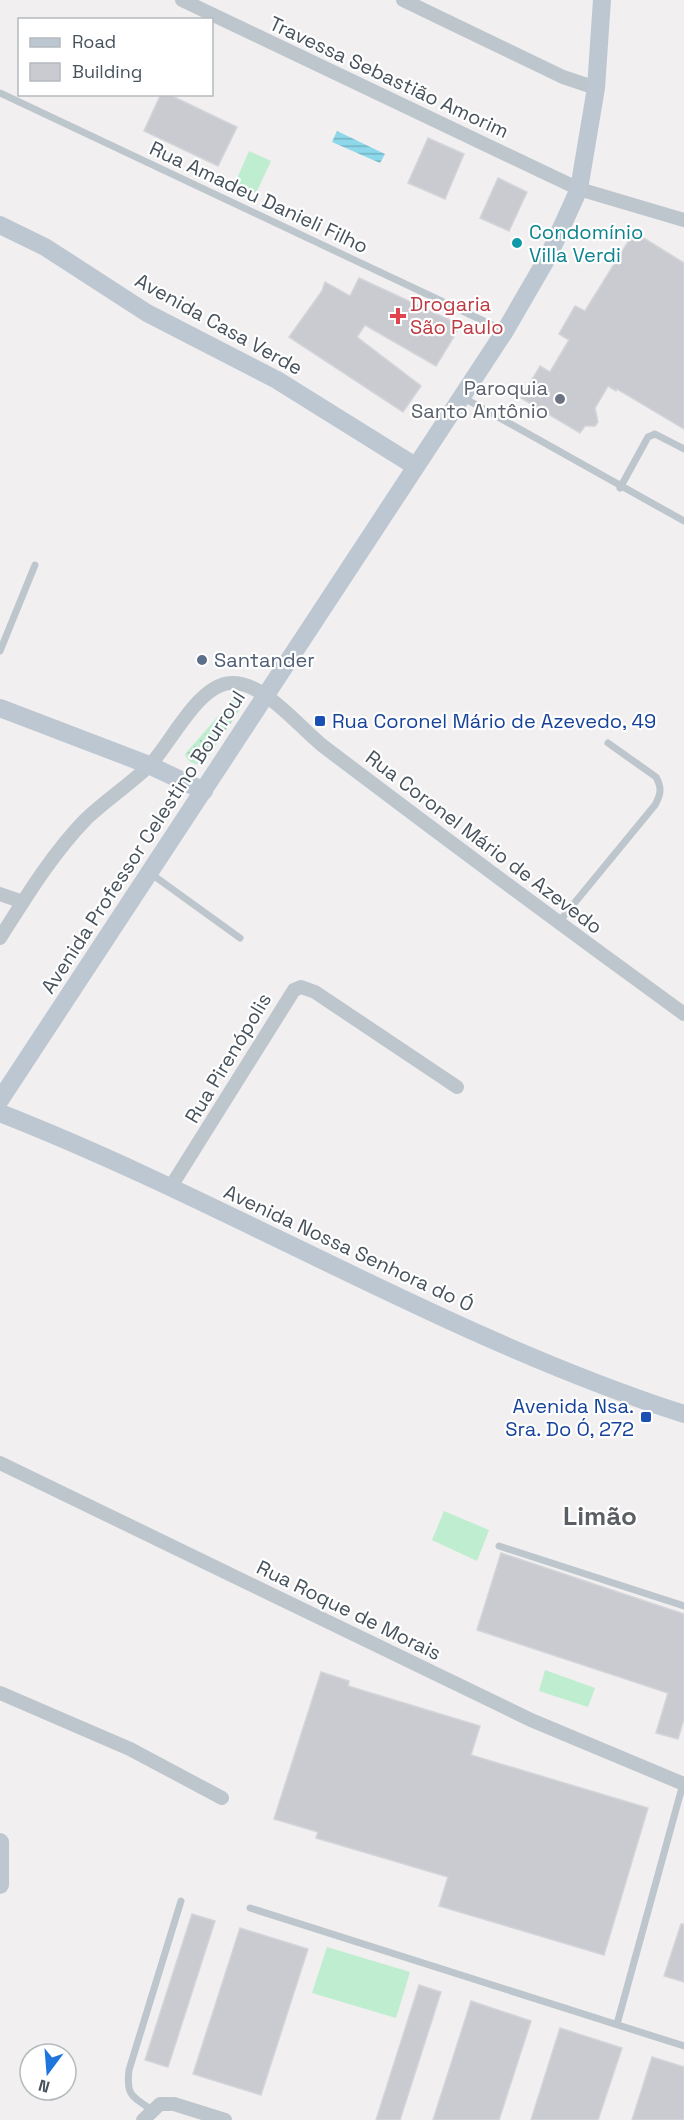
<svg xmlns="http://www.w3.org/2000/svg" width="684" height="2120" viewBox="0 0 684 2120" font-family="'Space Grotesk',sans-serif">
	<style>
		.grass { fill: #beeecf }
		.park { fill: url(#park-dots) }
		.water { fill: url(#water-rules) }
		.building { fill: #c9cbd1; stroke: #d3d5da; stroke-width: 1.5 }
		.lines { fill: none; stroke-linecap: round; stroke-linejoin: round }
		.lane { stroke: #bdc6cd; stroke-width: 7 }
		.street { stroke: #bdc6cd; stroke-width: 14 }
		.secondary { stroke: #bdc7d2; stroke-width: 18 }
		.culture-dot { fill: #0f9aa8; stroke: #fff; stroke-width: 2 }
		.health-dot { fill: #e0444e; stroke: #fff; stroke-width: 2 }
		.worship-dot { fill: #6b7280; stroke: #fff; stroke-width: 2 }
		.service-dot { fill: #5c6f8a; stroke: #fff; stroke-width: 2 }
		.transit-dot { fill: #1a4fb4; stroke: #fff; stroke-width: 2 }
		.labels { text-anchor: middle; stroke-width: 4.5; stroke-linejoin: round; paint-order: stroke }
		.street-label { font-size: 20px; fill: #47525c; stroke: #fff }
		.culture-label { font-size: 20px; fill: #0d838f; stroke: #fff; text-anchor: start }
		.health-label { font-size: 20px; fill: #be3a42; stroke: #fff; text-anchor: start }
		.worship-label { font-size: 20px; fill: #5b616d; stroke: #fff; text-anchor: end }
		.service-label { font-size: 20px; fill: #4e5e75; stroke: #fff; text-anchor: start }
		.transit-label { font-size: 20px; fill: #164399; stroke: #fff; text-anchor: start }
		.district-label { font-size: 26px; font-weight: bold; fill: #5b5f63; stroke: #fff }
	</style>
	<defs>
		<pattern id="park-dots" width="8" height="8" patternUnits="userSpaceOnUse" patternTransform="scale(1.5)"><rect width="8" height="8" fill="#beeecf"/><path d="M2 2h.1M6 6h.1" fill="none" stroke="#a5ceb4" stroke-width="1.8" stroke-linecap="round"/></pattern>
		<pattern id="water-rules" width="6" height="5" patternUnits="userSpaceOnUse" patternTransform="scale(1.5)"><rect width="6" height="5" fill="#8cd8ea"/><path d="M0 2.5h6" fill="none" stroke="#74b2c1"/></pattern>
	</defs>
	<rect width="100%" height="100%" fill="#f1efef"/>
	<g class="grass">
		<path d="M 249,151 L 271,161 L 256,193 L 235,183 Z"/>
		<path d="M 444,1511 L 489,1530 L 477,1561 L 432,1540 Z"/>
		<path d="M 545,1670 L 595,1688 L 588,1707 L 539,1691 Z"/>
		<path d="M 327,1947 L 410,1972 L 396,2018 L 312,1993 Z"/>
	</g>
	<path class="park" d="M 235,697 L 243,699 L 243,705 L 203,764 C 196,766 187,762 185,754 Z"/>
	<path class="water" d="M 337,131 L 385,154 L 380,163 L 332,142 Z"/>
	<g class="building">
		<path d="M 161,94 L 168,94 L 237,127 L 218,166 L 144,131 Z"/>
		<path d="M 428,138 L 464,154 L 445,199 L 408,183 Z"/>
		<path d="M 498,178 L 527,192 L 509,231 L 480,218 Z"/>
		<path d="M 634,232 L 684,263 L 684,429 L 617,389 L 616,391 L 608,386 L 595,408 L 598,422 L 595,426 L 585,426 L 580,433 L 521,398 L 540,366 L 550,372 L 569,340 L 559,334 L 575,306 L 585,311 Z"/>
		<path d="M 359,278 L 461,325 L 436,366 L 365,325 L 357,337 L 421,386 L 403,412 L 289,337 L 322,291 L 325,282 L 350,296 Z"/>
		<path d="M 501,1553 L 684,1614 L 684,1719 L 678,1739 L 656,1733 L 668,1693 L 477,1630 Z"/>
		<path d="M 321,1672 L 349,1681 L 348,1686 L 480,1726 L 471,1755 L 648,1808 L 604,1955 L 439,1906 L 448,1877 L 316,1838 L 318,1832 L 274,1819 Z"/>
		<path d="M 192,1914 L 215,1921 L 168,2067 L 145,2060 Z"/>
		<path d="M 681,1924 L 684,1924 L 684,1982 L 664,1976 Z"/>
		<path d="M 240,1928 L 308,1949 L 261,2095 L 193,2074 Z"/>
		<path d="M 419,1985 L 441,1992 L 400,2120 L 376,2120 Z"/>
		<path d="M 471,2001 L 531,2021 L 499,2120 L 433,2120 Z"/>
		<path d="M 560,2028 L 622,2048 L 598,2120 L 531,2120 Z"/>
		<path d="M 652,2057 L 684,2067 L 684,2120 L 632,2120 Z"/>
	</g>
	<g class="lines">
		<g class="lane">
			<path d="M 0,93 L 505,331"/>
			<path d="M 464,398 L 684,521"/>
			<path d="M 620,488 L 648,437 L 655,434 L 684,449"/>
			<path d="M 0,651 L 35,565"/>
			<path d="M 150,873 L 240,938"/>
			<path d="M 558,923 L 655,805 C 661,794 662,788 656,777 L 608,743"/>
			<path d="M 499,1546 L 684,1606"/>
			<path d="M 250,1908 L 684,2046"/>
			<path d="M 617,2024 L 683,1784"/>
			<path d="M 152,2110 C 132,2096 126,2096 129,2070 L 181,1901"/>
		</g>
		<g class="street">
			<path d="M 182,0 L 579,189 L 684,220"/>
			<path d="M 403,0 L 563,77 L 596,88"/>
			<path d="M 0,894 L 23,902"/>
			<path d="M 0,938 C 26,897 52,854 86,819 C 106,800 129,785 149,766 C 170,745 198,684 231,683 C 263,681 299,727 323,746 C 443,837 563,926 684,1014"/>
			<path d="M 170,1188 L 294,990 L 301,987 L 315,992 L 457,1087"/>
			<path d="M 0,1463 L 531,1720 L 684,1784"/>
			<path d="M 0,1693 L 130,1749 L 222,1798"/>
			<path d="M 143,2120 L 160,2104 L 174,2104 L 225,2120"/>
		</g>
		<g class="secondary">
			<path d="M 0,225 L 45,247 L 147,313 L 277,380 L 415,466"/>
			<path d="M 0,708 L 149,765 L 204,791"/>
			<path d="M 0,1100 L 505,331 L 549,255 L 579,189 L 596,88 L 602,0"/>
			<path d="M 0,1113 C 232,1204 446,1337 684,1414"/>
			<path d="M 0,1842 L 0,1885"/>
		</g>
	</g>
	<circle class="culture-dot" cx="517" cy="243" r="6"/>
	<path class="health-dot" d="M395 307h6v6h6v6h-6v6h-6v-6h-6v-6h6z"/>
	<circle class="worship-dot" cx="560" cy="399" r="6"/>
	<circle class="service-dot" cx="202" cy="660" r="6"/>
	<g class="transit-dot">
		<rect x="314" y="715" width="12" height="12" rx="3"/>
		<rect x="640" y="1411" width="12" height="12" rx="3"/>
	</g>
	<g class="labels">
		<g class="street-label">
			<text transform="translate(389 77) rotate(25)" y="7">Travessa Sebastião Amorim</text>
			<text transform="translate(259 197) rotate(25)" y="7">Rua Amadeu Danieli Filho</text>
			<text transform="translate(219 324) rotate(29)" y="7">Avenida Casa Verde</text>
			<text transform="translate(143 842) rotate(-57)" y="7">Avenida Professor Celestino Bourroul</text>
			<text transform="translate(484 842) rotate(37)" y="7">Rua Coronel Mário de Azevedo</text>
			<text transform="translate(228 1058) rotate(-59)" y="7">Rua Pirenópolis</text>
			<text transform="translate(349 1248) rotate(25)" y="7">Avenida Nossa Senhora do Ó</text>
			<text transform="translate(349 1610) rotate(26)" y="7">Rua Roque de Morais</text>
		</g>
		<g class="culture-label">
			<text x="529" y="239">Condomínio<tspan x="529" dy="23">Villa Verdi</tspan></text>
		</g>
		<g class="health-label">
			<text x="410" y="311">Drogaria<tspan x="410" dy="23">São Paulo</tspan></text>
		</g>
		<g class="worship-label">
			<text x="548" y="395">Paroquia<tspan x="548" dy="23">Santo Antônio</tspan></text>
		</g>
		<g class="service-label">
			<text x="214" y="667">Santander</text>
		</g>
		<g class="transit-label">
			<text x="332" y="728">Rua Coronel Mário de Azevedo, 49</text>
			<text x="634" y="1413" text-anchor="end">Avenida Nsa.<tspan x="634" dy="23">Sra. Do Ó, 272</tspan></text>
		</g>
		<g class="district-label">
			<text x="600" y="1525">Limão</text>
		</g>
	</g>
	<rect x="18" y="18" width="195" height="78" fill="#ffffff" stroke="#b5babe" stroke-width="1.5"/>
	<rect x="30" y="38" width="30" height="9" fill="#bdc7d2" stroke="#b5babe" stroke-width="1.5"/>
	<text x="72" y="48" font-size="18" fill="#47525c">Road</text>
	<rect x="30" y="63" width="30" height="18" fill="#c9cbd1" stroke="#b5babe" stroke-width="1.5"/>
	<text x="72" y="78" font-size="18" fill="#47525c">Building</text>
	<g transform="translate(48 2072) rotate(196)"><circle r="28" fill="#ffffff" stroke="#b5babe" stroke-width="1.5"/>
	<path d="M0-4.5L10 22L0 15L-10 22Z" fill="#1e75dc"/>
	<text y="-9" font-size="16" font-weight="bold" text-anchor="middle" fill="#47525c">N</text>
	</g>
</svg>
